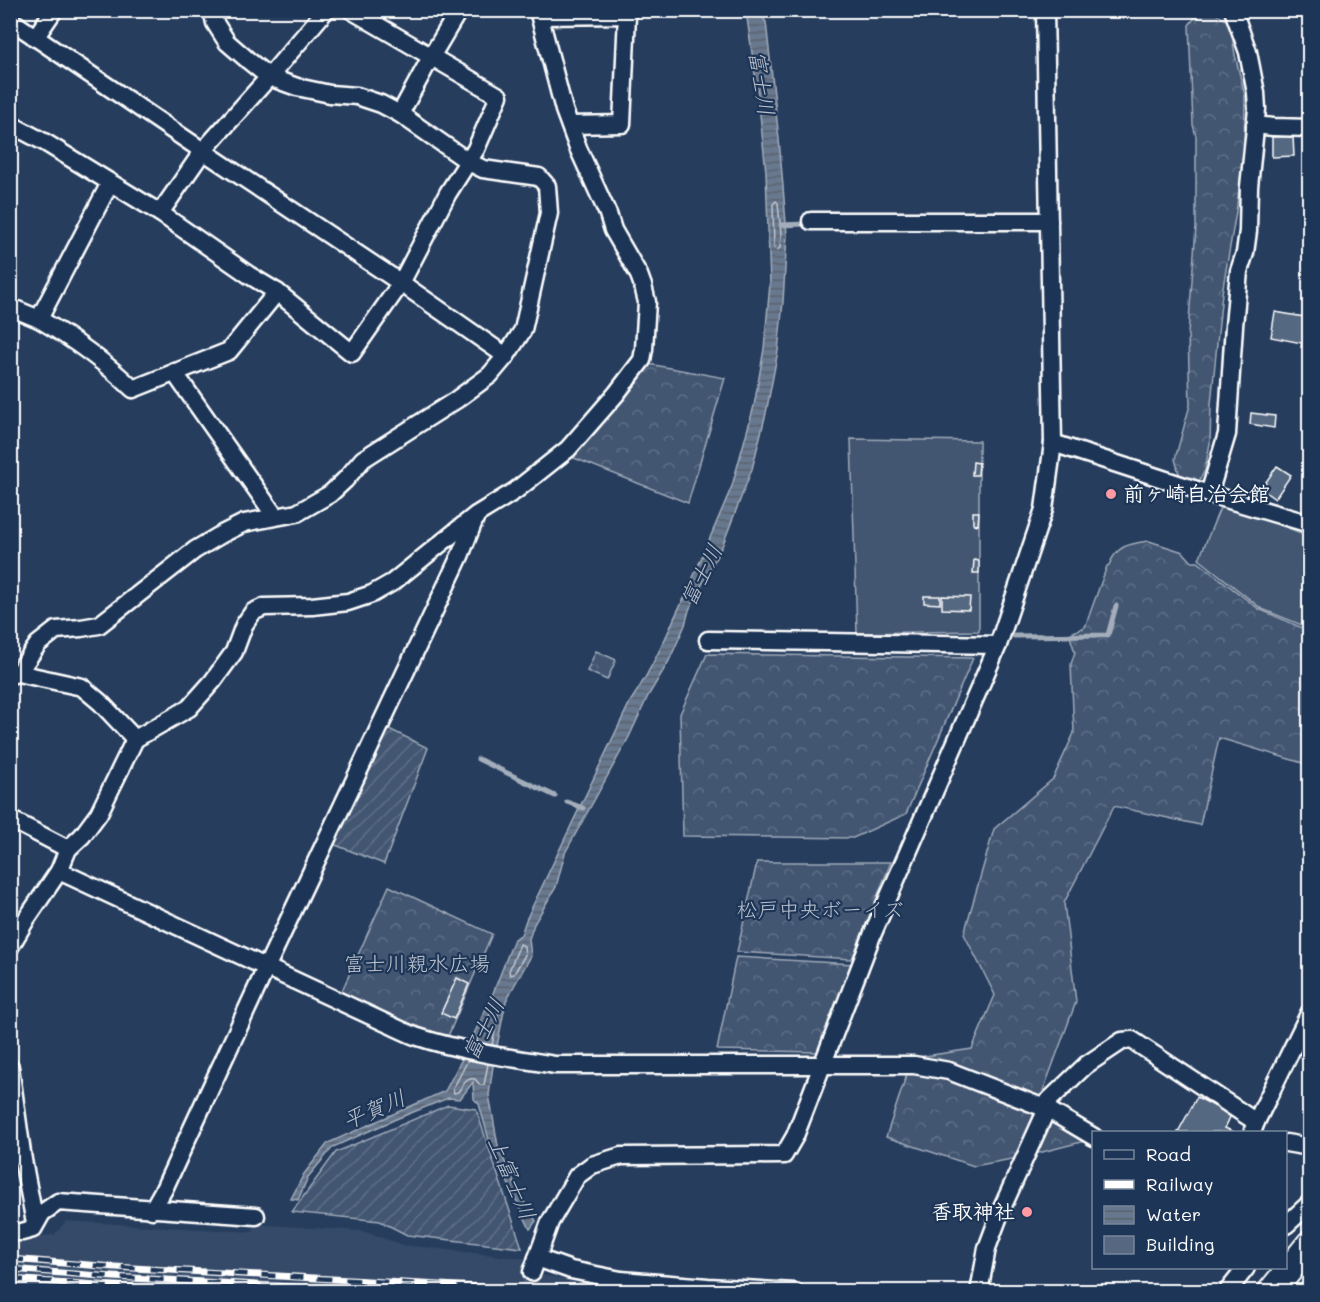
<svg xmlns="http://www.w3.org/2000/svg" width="1320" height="1302" viewBox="0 0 1320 1302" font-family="Mali,'Klee One',sans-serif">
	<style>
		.built { fill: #344a68 }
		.forest { fill: url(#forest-crowns); stroke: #a0aab8; stroke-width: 1.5 }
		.garden { fill: url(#garden-furrows); stroke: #a0aab8; stroke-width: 1.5 }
		.pitch { fill: #425672; stroke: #a0aab8; stroke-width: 1.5 }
		.water { fill: url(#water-rules); stroke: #a4aebb; stroke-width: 1.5 }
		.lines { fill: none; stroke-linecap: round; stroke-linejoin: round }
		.shore { stroke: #c2c9d2; stroke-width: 1.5 }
		.stream { stroke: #a4aebb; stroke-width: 5 }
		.building { fill: #556781; stroke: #fff; stroke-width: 1.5 }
		.minor-tunnel { stroke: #475a76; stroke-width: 16; stroke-dasharray: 16 8; stroke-linecap: butt }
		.minor-casing { stroke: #fff; stroke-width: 21 }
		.highway-casing { stroke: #fff; stroke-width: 30 }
		.minor { stroke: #1d3557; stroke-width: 16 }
		.highway { stroke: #1d3557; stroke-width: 26 }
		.rail-casing { stroke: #fff; stroke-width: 7 }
		.rail { stroke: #1d3557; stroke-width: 4.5; stroke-dasharray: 14; stroke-linecap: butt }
		.poi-dot { fill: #ff9aa2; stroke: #1d3557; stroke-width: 2 }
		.labels { text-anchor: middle; stroke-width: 4.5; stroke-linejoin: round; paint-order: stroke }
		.poi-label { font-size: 21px; font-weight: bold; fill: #fff; stroke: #1d3557; text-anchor: start }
		.park-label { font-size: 21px; fill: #bdc4ce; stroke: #1d3557 }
		.water-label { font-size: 22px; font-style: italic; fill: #bbc2cc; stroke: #1d3557 }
	</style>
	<defs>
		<pattern id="forest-crowns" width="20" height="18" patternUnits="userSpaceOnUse" patternTransform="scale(1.5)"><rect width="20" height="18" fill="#425672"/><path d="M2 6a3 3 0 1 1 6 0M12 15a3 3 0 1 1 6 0" fill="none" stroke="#5e6f87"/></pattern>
		<pattern id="garden-furrows" width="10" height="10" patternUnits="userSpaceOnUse" patternTransform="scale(1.5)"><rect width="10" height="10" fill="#425672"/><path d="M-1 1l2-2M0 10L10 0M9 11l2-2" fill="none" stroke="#5e6f87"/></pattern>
		<pattern id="water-rules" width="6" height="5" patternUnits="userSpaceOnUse" patternTransform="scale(1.5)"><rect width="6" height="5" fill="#67788e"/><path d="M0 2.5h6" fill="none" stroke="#5a626d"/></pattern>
	</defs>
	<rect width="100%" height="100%" fill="#263d5e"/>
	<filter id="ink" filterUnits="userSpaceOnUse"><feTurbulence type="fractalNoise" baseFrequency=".0167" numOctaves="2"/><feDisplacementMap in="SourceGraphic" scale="12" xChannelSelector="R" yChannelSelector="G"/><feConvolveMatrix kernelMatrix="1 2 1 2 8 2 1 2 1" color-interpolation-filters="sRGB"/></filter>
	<g filter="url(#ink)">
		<path class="built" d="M 66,1221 L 253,1232 L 254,1224 L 362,1231 L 404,1245 L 529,1259 L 527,1273 L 612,1286 L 677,1292 L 11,1292 L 11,1238 L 54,1235 Z"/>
		<g class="forest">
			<path d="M 1200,11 L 1212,11 L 1230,23 L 1235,55 L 1245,96 L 1244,151 L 1236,212 L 1222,293 L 1211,404 L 1210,443 L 1205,470 L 1197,485 L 1181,481 L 1175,459 L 1190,405 L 1188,334 L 1196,227 L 1196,136 L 1193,125 L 1189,25 Z"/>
			<path d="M 643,363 L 725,378 L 688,503 L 569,456 L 597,431 Z"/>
			<path d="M 1149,541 L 1183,552 L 1192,562 L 1198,562 L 1259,609 L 1309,631 L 1309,765 L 1219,738 L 1200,825 L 1114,806 L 1064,903 L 1076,1002 L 1043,1091 L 1093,1137 L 1093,1139 L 1023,1157 L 974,1166 L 886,1137 L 912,1058 L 972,1049 L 995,995 L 964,934 L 994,829 L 1053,779 L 1074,733 L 1071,664 L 1075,652 L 1069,634 L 1085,627 L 1107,566 L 1109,565 C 1117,545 1129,544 1149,541 Z"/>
			<path d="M 596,651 L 616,660 L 607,680 L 587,671 Z"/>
			<path d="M 707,654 L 973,658 L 906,814 L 853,838 L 683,836 L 680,714 Z"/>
			<path d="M 757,862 L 891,862 L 852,959 L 737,952 Z"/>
			<path d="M 389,886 L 492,934 L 448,1036 L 420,1029 L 341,993 Z"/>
			<path d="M 736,957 L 853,964 L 817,1052 L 717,1050 Z"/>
		</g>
		<g class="garden">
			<path d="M 385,727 L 428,748 L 384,864 L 333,844 Z"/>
			<path d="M 448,1105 L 476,1109 L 522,1248 L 407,1235 L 380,1221 L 292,1212 L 336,1152 Z"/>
		</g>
		<g class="pitch">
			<path d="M 851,439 L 979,441 L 979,631 L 857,633 Z"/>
			<path d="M 1222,503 L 1309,536 L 1309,628 L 1262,609 L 1199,559 Z"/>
		</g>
		<path class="water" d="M 746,11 L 760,11 L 760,14 L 766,22 L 779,139 L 787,235 L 783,302 L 778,351 L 766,413 L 752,469 L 723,544 L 689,610 L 685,625 L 669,661 L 648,696 L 629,737 L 565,853 L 556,887 L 534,924 L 529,939 L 531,956 L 514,986 L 506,1001 L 493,1066 L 489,1095 L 498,1146 L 519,1194 L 536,1221 L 530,1229 L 491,1147 L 479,1104 L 474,1099 L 473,1082 L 460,1099 L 448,1098 L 396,1119 L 333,1147 L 308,1177 L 298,1200 L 291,1199 L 304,1174 L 328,1143 L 445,1091 L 463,1057 L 492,996 L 514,939 L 521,935 L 526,920 L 630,702 C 643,683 654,662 664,641 C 672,625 675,614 684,599 L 732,486 L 754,406 L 764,349 L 770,284 L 766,172 L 758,95 Z"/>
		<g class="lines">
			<g class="shore">
				<path d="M 776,201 L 778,203 L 781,234 L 780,248 L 777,250 L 774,248 L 773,204 Z"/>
				<path d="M 520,944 L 524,946 L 525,955 L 514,974 L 510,975 L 509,971 Z"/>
				<path d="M 476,1042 L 493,1008 L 496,1007 L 499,1010 L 492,1045"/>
				<path d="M 468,1060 L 453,1089 L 454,1093 L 458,1092 C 463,1086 466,1077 475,1079 L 480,1085 L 484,1085 L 488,1064"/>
			</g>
			<g class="stream">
				<path d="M 781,225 L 806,224"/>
				<path d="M 1014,636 L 1108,635 L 1116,606"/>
				<path d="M 478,759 L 555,796"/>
				<path d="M 567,802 L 583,808"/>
			</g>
		</g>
		<g class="building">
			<path d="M 1293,136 L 1294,156 L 1272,157 L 1272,137 Z"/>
			<path d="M 1275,312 L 1310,318 L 1310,348 L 1301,347 L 1302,343 L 1271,337 Z"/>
			<path d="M 1251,413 L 1275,416 L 1274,428 L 1250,424 Z"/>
			<path d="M 973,462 L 979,463 L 978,475 L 972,475 Z"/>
			<path d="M 1277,466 L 1291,475 L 1275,499 L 1261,489 Z"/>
			<path d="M 973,512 L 979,512 L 978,525 L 973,524 Z"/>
			<path d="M 974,560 L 979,561 L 979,573 L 973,573 Z"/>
			<path d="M 924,596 L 940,596 L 940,604 L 924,603 Z"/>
			<path d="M 942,596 L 970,597 L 969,610 L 942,609 Z"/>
			<path d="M 457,978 L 469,984 L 454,1019 L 441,1013 Z"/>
			<path d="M 1197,1097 L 1231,1115 L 1225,1128 L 1234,1132 L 1178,1132 Z"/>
		</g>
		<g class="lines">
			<path class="minor-tunnel" d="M 529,1292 L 532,1272"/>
			<defs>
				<g id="minor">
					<path d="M 540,16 L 627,15 L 622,124 L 570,125"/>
					<path d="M 10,20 L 203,151 L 401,283 L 506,356"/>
					<path d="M 35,38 L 54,10"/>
					<path d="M 400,114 L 431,57 L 459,10"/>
					<path d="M 10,124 L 46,143 L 160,213 L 249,275 L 277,292 L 352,353 L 401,283 L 448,193 L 476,149 L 499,96 L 351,10"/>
					<path d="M 1255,125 L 1273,127 L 1310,128"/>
					<path d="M 160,213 L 203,151 L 269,77 L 326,10"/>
					<path d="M 811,221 L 1049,221"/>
					<path d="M 10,307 L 39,319 L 110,183"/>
					<path d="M 39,319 C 73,339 104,361 133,389 L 229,351 L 277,292"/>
					<path d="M 174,372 L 275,516"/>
					<path d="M 1053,443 L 1209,494 L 1310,524"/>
					<path d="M 1209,494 L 1227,434 L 1234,326 L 1239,271 L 1245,253 L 1248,231 L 1249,187 L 1257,109 L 1256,93 L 1248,52 L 1233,10"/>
					<path d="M 708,640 L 998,645"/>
					<path d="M 18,673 L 82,687 L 101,703 L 135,739"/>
					<path d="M 10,675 L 18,673 L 38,644 L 56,630 L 81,628 L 99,625 L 195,550 L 222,534 L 244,523 L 297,513 L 330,494 L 345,480 L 363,459 L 456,400 L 490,375 L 506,356 L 523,330 L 549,213 L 547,186 L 539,177 L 483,169 L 469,162 L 400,114 L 381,104 L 357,96 L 330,94 L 297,87 L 269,77 L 249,61 L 227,42 L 215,23 L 212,10"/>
					<path d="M 10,819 L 68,849"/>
					<path d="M 59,871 L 386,1023 C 395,1027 405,1032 415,1036 C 460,1051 509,1058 556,1065 L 914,1065 L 949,1071 L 1047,1109 L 1094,1137"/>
					<path d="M 10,947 L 27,918 L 59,871 L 68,849 L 82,836 L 99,813 L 135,739 L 189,708 L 213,681 L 234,652 L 244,625 L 253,612 L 264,607 L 312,606 L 348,602 L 372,594 L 393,582 L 476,515 L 515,491 L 568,449 L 616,394 L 642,360 L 644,349 L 647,302 L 643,286 L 639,275 L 613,230 L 608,214 L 578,148 L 564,110 L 538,10"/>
					<path d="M 10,1067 L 23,1160 L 35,1223"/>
					<path d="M 1042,1107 L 1086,1065 L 1122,1041 L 1132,1040 L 1256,1122"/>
					<path d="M 1253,1130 L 1256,1122 L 1310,1012"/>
					<path d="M 1286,1143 L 1310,1147"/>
					<path d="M 152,1210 L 164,1189 L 266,968 L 460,556 L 476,516"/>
					<path d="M 1286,1225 L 1310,1203"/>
					<path d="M 10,1232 L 22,1232 L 33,1229 L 42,1213 L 58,1202 L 256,1216"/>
					<path d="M 537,1258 L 571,1270 L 621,1280 L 708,1287 L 795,1292"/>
					<path d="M 532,1272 L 550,1222 L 577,1176 L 592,1165 L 621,1156 L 784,1155 L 795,1136 L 873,933 L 998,645 L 1044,509 L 1053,443 L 1045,10"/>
					<path d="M 979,1292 L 987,1248 L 1002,1208 L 1047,1109"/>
					<path d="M 1227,1292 L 1246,1268"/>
				</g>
				<path id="highway" d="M 1271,1292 L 1310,1244"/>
			</defs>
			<use href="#minor" class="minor-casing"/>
			<use href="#highway" class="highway-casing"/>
			<use href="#minor" class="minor"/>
			<use href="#highway" class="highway"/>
			<defs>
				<g id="rail">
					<path d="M 10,1259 L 115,1267 L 566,1292"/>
					<path d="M 10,1269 L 113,1277 L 382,1292"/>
					<path d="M 10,1279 L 201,1292"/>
					<path d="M 10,1291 L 15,1292"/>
				</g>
			</defs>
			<use href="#rail" class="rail-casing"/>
			<use href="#rail" class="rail"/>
		</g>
	</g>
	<g class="poi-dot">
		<circle cx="1111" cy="494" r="6"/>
		<circle cx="1027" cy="1212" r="6"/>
	</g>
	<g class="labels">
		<g class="poi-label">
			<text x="1123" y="501">前ヶ崎自治会館</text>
			<text x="1015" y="1219" text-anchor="end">香取神社</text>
		</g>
		<g class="park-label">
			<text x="820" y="917">松戸中央ボーイズ</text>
			<text x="417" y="971">富士川親水広場</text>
		</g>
		<g class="water-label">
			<text transform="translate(762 83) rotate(81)" y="8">富士川</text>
			<text transform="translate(701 575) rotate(-63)" y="8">富士川</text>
			<text transform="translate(483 1029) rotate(-63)" y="8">富士川</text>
			<text transform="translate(374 1109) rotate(-23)" y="8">平賀川</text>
			<text transform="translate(512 1178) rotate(67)" y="8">上富士川</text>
		</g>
	</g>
	<rect width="1320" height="1302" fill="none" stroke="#1d3557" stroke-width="36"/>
	<rect x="18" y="18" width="1284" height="1266" fill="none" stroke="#fff" stroke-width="2" filter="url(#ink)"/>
	<rect x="1092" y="1131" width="195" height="138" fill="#1d3557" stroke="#77869a" stroke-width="1.5"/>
	<rect x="1104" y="1150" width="30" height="9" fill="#1d3557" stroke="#77869a" stroke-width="1.5"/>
	<text x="1146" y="1161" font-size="18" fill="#ffffff">Road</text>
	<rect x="1104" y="1180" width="30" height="9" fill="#ffffff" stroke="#77869a" stroke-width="1.5"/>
	<text x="1146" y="1191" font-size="18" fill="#ffffff">Railway</text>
	<rect x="1104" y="1206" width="30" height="18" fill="url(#water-rules)" stroke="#77869a" stroke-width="1.5"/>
	<text x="1146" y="1221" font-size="18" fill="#ffffff">Water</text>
	<rect x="1104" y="1236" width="30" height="18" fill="#556781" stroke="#77869a" stroke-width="1.5"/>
	<text x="1146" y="1251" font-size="18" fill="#ffffff">Building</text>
</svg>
